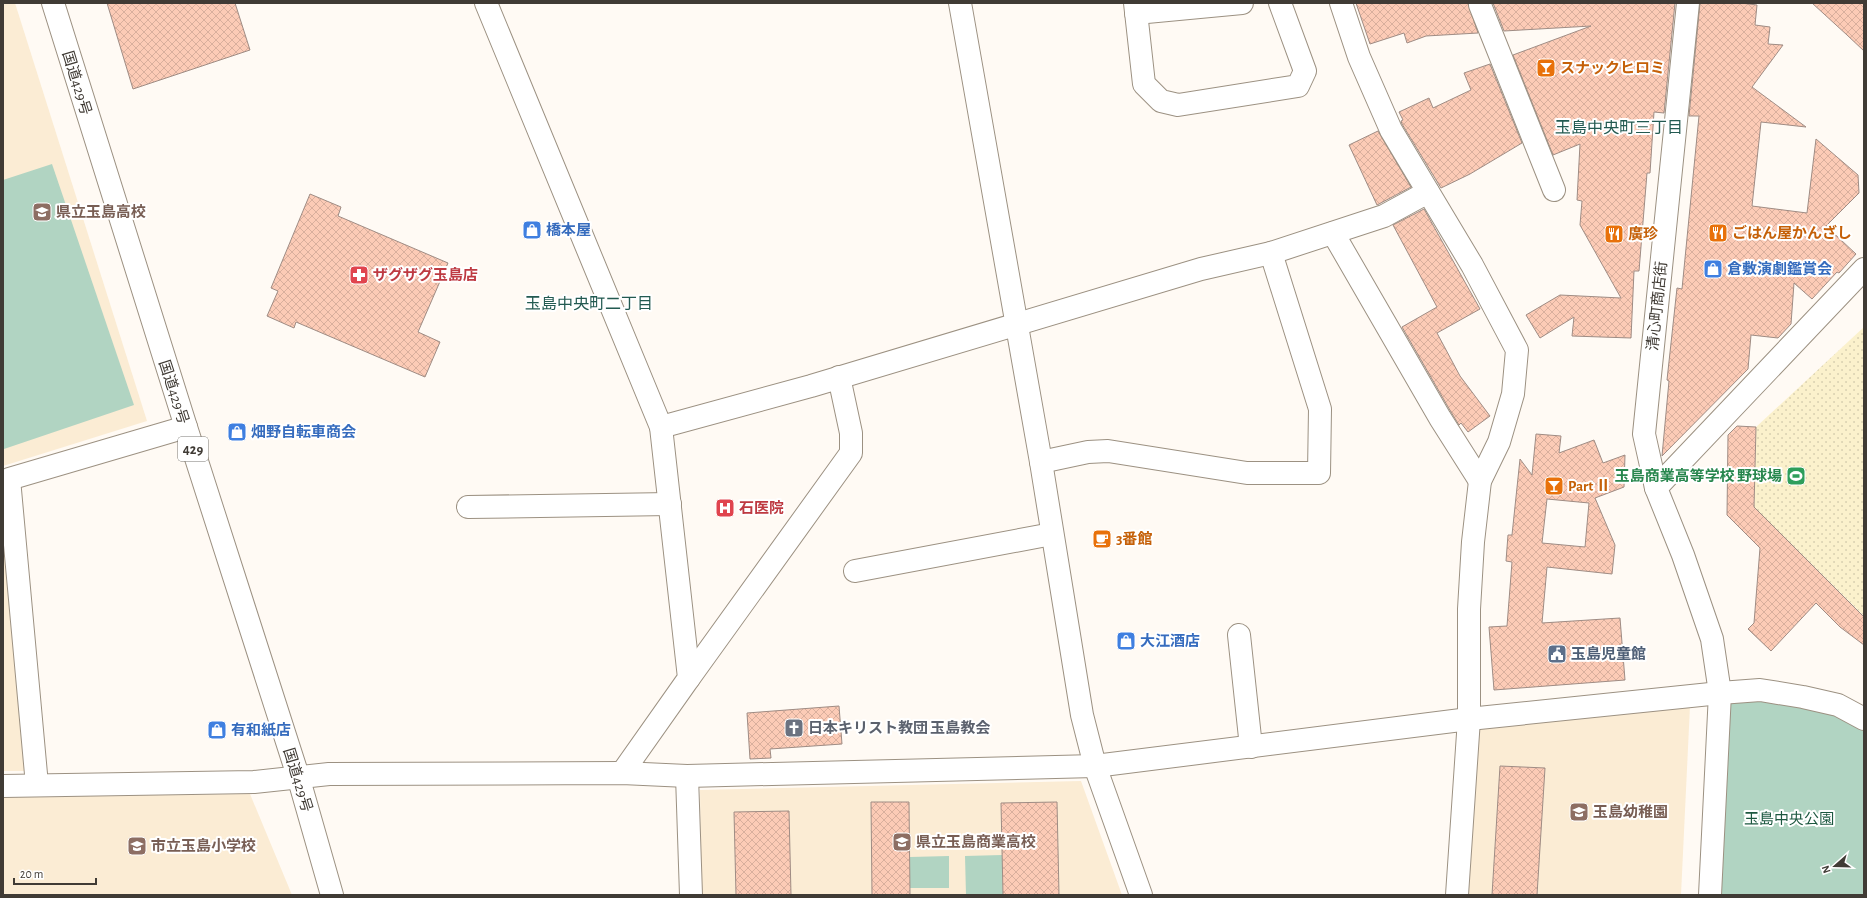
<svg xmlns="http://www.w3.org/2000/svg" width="1867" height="898" viewBox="0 0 1867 898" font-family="'Alegreya Sans','Noto Sans JP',sans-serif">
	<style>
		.built { fill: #fbecd4 }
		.green { fill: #b1d4c2 }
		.sand { fill: url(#sand-dots) }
		.building { fill: url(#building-cross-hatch); stroke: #9f8c84; fill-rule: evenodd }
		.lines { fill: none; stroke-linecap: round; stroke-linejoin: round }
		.pedestrian-casing { stroke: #9c9182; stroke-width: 24 }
		.minor-casing { stroke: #9c9182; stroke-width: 24 }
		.trunk-casing { stroke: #9c9182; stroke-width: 24 }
		.pedestrian { stroke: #fff; stroke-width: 22 }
		.minor { stroke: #fff; stroke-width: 22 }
		.trunk { stroke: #fff; stroke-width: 22 }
		.labels { text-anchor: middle; stroke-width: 4; stroke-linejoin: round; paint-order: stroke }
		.shield { fill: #fff; stroke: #797672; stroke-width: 1 }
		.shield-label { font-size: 14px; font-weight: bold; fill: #403b35 }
		.food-label { font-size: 15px; font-weight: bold; fill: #c56008; stroke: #fff; text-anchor: start }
		.street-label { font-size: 15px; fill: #403b35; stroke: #fff }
		.education-label { font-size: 15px; font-weight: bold; fill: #785e54; stroke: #fff; text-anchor: start }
		.shop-label { font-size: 15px; font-weight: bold; fill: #366cbe; stroke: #fff; text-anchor: start }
		.health-label { font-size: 15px; font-weight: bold; fill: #be3a42; stroke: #fff; text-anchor: start }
		.leisure-label { font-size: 15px; font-weight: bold; fill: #27864d; stroke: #fff; text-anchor: end }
		.service-label { font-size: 15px; font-weight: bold; fill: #4e5e75; stroke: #fff; text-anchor: start }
		.worship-label { font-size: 15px; font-weight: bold; fill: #5b616d; stroke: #fff; text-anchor: start }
		.park-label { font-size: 15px; fill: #1d5840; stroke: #fff }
		.neighbourhood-label { font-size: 16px; fill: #235a51; stroke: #fff }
	</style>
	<defs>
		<pattern id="sand-dots" width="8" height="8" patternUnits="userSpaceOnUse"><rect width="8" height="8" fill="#fbf1cc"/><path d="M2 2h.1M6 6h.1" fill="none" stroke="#d8d0b0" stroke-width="1.8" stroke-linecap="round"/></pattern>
		<pattern id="building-cross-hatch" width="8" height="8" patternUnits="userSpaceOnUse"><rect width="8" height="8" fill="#fccbb6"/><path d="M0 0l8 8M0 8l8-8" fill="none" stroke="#d9af9d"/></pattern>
	</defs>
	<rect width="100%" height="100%" fill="#fffaf4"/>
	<g class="built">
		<path d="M 3,3 L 15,3 L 147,421 L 3,466 Z"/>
		<path d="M 3,533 L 25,771 L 3,771 Z"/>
		<path d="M 1690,706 L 1681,895 L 1466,895 L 1479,729 Z"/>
		<path d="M 1081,781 L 1122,895 L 701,895 L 700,790 Z"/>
		<path d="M 250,794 L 292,895 L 3,895 L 3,796 Z"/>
	</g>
	<g class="green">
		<path d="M 52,164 L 134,405 L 4,449 L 3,180 Z"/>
		<path d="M 1720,693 L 1864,719 L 1864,895 L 1710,895 Z"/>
		<path d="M 1002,855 L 1003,895 L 966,895 L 965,856 Z"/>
		<path d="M 949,856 L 949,888 L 910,888 L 910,857 Z"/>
	</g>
	<path class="sand" d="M 1864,327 L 1864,616 L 1754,507 L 1756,427 Z"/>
	<g class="building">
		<path d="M 107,3 L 235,3 L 250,50 L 133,89 Z"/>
		<path d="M 1356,3 L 1468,3 L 1478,33 L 1426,36 L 1407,43 L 1404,33 L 1370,44 Z"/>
		<path d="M 1493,3 L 1675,3 L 1664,113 L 1654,112 L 1650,173 L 1647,173 L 1639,271 L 1634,271 L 1631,338 L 1572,336 L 1574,317 L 1540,338 L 1526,315 L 1560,295 L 1621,298 L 1580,225 L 1582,201 L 1577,200 L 1580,144 L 1553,155 L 1513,55 L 1591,26 L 1504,31 Z"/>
		<path d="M 1700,3 L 1741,3 L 1757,5 L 1755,25 L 1770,27 L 1768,44 L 1783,45 L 1752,87 L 1806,127 L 1761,122 L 1752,206 L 1807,213 L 1816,139 L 1858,175 L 1859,193 L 1826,226 L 1856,254 L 1839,273 L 1837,272 L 1812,299 L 1794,283 L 1791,324 L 1778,338 L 1751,335 L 1748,369 L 1662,456 L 1669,381 L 1667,380 L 1677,288 L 1682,289 L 1699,116 L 1689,116 Z"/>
		<path d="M 1812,3 L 1864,3 L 1864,51 L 1847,35 Z"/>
		<path d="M 1490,64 L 1522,143 L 1470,174 L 1441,188 L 1402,124 L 1401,121 L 1403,120 L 1399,112 L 1429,98 L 1433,108 L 1471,90 L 1464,73 Z"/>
		<path d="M 1378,131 L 1411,187 L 1377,205 L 1349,145 Z"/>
		<path d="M 310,194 L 341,207 L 338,216 L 448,263 L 418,332 L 440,342 L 425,377 L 296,322 L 294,328 L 267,316 L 278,291 L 271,288 Z"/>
		<path d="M 1424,209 L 1480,309 L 1437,333 L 1460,376 L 1490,416 L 1468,432 L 1461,423 L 1459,425 L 1451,412 L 1402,327 L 1437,307 L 1393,225 Z"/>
		<path d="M 1737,426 L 1756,427 L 1754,507 L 1864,617 L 1864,645 L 1840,627 L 1816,603 L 1771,651 L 1748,629 L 1754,623 L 1760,548 L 1727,515 L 1728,435 Z"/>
		<path d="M 1536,434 L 1561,436 L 1559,453 L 1594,440 L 1603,463 L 1625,455 L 1624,487 L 1595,498 L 1615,545 L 1612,574 L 1547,567 L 1542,623 L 1620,618 L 1625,680 L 1494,690 L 1489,627 L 1507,626 L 1512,562 L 1506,561 L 1508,535 L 1512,535 L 1520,459 L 1532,475 ZM 1547,499 L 1589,503 L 1585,547 L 1542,543 Z"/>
		<path d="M 839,706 L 842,744 L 770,749 L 771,758 L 750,759 L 747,713 Z"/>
		<path d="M 1500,766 L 1545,768 L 1537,895 L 1492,895 Z"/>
		<path d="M 871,802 L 909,802 L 910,895 L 872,895 Z"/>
		<path d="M 1057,802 L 1059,895 L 1003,895 L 1001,803 Z"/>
		<path d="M 789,811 L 791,895 L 736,895 L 734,812 Z"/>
	</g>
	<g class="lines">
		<defs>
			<path id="pedestrian" d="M 1656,488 L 1644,434 L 1688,3"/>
			<g id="minor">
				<path d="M 486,3 L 661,427 L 689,678 L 622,773"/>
				<path d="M 960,3 L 1041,462 L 1082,715 L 1095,766 L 1141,895"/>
				<path d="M 1135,3 L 1144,84 L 1161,101 L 1178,105 L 1298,86 L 1305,71 L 1280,3"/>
				<path d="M 1341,3 L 1359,57 L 1391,130 L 1472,265 L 1517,350 L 1513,394 L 1499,442 L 1480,481 L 1473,542 L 1469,609 L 1469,719 L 1457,895"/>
				<path d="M 1480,3 L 1480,5 L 1554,190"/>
				<path d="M 1136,13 L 1242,3"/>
				<path d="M 1333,233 L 1440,418 L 1480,481"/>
				<path d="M 661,427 L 811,386 L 1201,269 L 1271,253 L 1384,216 L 1428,192"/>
				<path d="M 1041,462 L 1088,452 L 1108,451 L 1247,473 L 1319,473 L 1320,409 L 1271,253"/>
				<path d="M 468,507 L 670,504"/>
				<path d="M 855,571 L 1052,534"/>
				<path d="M 1239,635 L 1251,747"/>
				<path d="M 689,678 L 851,453 L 851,433 L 839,377"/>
				<path d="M 687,776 L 691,895"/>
				<path d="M 37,785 L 9,479 L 186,427"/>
				<path d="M 3,786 L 254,782 L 329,774 L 622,773 L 687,776 L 1095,766 L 1469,719 L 1720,693 L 1760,690 L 1803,697 L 1838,705 L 1864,719"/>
				<path d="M 1710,895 L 1720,693 L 1712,639 L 1683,555 L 1656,488 L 1864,269"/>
			</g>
			<path id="trunk" d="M 53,3 L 186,427 L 298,776 L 332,895"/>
		</defs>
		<use href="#pedestrian" class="pedestrian-casing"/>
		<use href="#minor" class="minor-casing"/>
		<use href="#trunk" class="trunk-casing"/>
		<use href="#pedestrian" class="pedestrian"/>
		<use href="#minor" class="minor"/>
		<use href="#trunk" class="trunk"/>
	</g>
	<defs>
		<symbol id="bar-square" viewBox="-11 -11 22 22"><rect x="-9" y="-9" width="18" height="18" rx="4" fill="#e8710a" stroke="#fff"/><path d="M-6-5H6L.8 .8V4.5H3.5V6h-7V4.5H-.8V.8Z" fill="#fff"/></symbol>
		<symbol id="school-square" viewBox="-11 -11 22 22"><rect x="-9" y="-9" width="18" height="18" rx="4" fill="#8d6e63" stroke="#fff"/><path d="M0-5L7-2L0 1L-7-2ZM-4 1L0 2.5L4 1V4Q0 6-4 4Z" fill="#fff"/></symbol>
		<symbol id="shop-square" viewBox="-11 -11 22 22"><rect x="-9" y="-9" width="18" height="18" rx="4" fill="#3f7fe0" stroke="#fff"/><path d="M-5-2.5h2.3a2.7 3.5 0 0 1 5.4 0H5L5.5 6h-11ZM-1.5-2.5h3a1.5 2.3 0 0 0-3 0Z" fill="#fff"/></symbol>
		<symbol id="restaurant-square" viewBox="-11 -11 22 22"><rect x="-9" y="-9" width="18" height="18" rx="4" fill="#e8710a" stroke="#fff"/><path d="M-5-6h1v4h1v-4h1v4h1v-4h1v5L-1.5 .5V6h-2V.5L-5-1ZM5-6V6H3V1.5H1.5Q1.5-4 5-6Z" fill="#fff"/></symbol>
		<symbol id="pharmacy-square" viewBox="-11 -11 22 22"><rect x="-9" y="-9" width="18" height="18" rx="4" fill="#e0444e" stroke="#fff"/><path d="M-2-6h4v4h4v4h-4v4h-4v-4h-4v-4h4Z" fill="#fff"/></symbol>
		<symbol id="stadium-square" viewBox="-11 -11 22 22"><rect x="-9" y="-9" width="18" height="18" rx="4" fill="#2e9e5b" stroke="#fff"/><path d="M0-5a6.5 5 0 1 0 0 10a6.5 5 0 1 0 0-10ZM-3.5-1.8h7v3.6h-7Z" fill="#fff"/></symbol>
		<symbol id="hospital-square" viewBox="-11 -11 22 22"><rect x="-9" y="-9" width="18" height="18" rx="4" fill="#e0444e" stroke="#fff"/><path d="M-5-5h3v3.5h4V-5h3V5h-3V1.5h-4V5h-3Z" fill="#fff"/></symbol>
		<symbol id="cafe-square" viewBox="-11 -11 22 22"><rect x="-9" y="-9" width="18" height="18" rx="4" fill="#e8710a" stroke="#fff"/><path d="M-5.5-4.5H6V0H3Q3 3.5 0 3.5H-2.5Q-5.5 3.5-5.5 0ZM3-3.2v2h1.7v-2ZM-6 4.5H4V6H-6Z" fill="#fff"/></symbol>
		<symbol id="civic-square" viewBox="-11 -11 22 22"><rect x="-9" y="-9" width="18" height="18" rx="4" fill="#5c6f8a" stroke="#fff"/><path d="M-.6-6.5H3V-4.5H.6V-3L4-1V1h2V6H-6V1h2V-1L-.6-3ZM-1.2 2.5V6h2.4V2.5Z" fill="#fff"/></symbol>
		<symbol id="church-square" viewBox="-11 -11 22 22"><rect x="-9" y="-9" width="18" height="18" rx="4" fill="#6b7280" stroke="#fff"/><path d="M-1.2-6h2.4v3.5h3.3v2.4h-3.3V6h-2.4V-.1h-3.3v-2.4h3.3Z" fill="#fff"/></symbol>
	</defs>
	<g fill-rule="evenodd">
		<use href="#bar-square" x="1535" y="57" width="22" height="22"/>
		<use href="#school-square" x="31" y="201" width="22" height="22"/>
		<use href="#shop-square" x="521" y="219" width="22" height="22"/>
		<use href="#restaurant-square" x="1707" y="222" width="22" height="22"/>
		<use href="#restaurant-square" x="1603" y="223" width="22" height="22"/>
		<use href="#shop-square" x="1702" y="258" width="22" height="22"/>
		<use href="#pharmacy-square" x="348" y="264" width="22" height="22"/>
		<use href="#shop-square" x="226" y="421" width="22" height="22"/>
		<use href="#stadium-square" x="1785" y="465" width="22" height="22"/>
		<use href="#bar-square" x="1543" y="475" width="22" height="22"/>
		<use href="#hospital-square" x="714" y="497" width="22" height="22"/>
		<use href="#cafe-square" x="1091" y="528" width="22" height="22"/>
		<use href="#shop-square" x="1115" y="630" width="22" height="22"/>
		<use href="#civic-square" x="1546" y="643" width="22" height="22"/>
		<use href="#church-square" x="783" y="717" width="22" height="22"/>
		<use href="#shop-square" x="206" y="719" width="22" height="22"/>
		<use href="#school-square" x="1568" y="801" width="22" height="22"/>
		<use href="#school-square" x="891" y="831" width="22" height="22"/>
		<use href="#school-square" x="126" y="835" width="22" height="22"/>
	</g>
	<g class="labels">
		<rect class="shield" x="178" y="437" width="30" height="24" rx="3"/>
		<g class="shield-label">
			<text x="193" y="454">429</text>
		</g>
		<g class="food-label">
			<text x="1560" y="73">スナックヒロミ</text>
			<text x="1732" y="238">ごはん屋かんざし</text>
			<text x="1628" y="239">廣珍</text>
			<text x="1568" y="491">Part Ⅱ</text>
			<text x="1116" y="544">3番館</text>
		</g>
		<g class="street-label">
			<text transform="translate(77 83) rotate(73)" y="5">国道429号</text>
			<text transform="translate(1657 306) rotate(-84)" y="5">清心町商店街</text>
			<text transform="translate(174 392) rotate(72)" y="5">国道429号</text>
			<text transform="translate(298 780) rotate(73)" y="5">国道429号</text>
		</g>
		<g class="education-label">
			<text x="56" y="217">県立玉島高校</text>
			<text x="1593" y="817">玉島幼稚園</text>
			<text x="916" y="847">県立玉島商業高校</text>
			<text x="151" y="851">市立玉島小学校</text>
		</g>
		<g class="shop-label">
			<text x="546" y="235">橋本屋</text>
			<text x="1727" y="274">倉敷演劇鑑賞会</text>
			<text x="251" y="437">畑野自転車商会</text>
			<text x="1140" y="646">大江酒店</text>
			<text x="231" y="735">有和紙店</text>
		</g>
		<g class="health-label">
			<text x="373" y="280">ザグザグ玉島店</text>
			<text x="739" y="513">石医院</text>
		</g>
		<g class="leisure-label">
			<text x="1782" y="481">玉島商業高等学校 野球場</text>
		</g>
		<g class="service-label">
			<text x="1571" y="659">玉島児童館</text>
		</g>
		<g class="worship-label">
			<text x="808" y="733">日本キリスト教団 玉島教会</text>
		</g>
		<g class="park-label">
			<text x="1789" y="824">玉島中央公園</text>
		</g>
		<g class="neighbourhood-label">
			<text x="1619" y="133">玉島中央町三丁目</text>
			<text x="589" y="309">玉島中央町二丁目</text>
		</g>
	</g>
	<rect width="1867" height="898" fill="none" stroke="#403b35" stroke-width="8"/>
	<g transform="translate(1835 866) rotate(250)" stroke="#ffffff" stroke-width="3" paint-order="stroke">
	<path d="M0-3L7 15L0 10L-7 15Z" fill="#403b35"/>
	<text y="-6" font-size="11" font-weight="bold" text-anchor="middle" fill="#403b35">N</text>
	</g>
	<path d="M14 878v6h82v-6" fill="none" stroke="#403b35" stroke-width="2"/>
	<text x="20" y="878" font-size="12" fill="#403b35" stroke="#ffffff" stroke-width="3" paint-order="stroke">20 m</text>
</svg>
